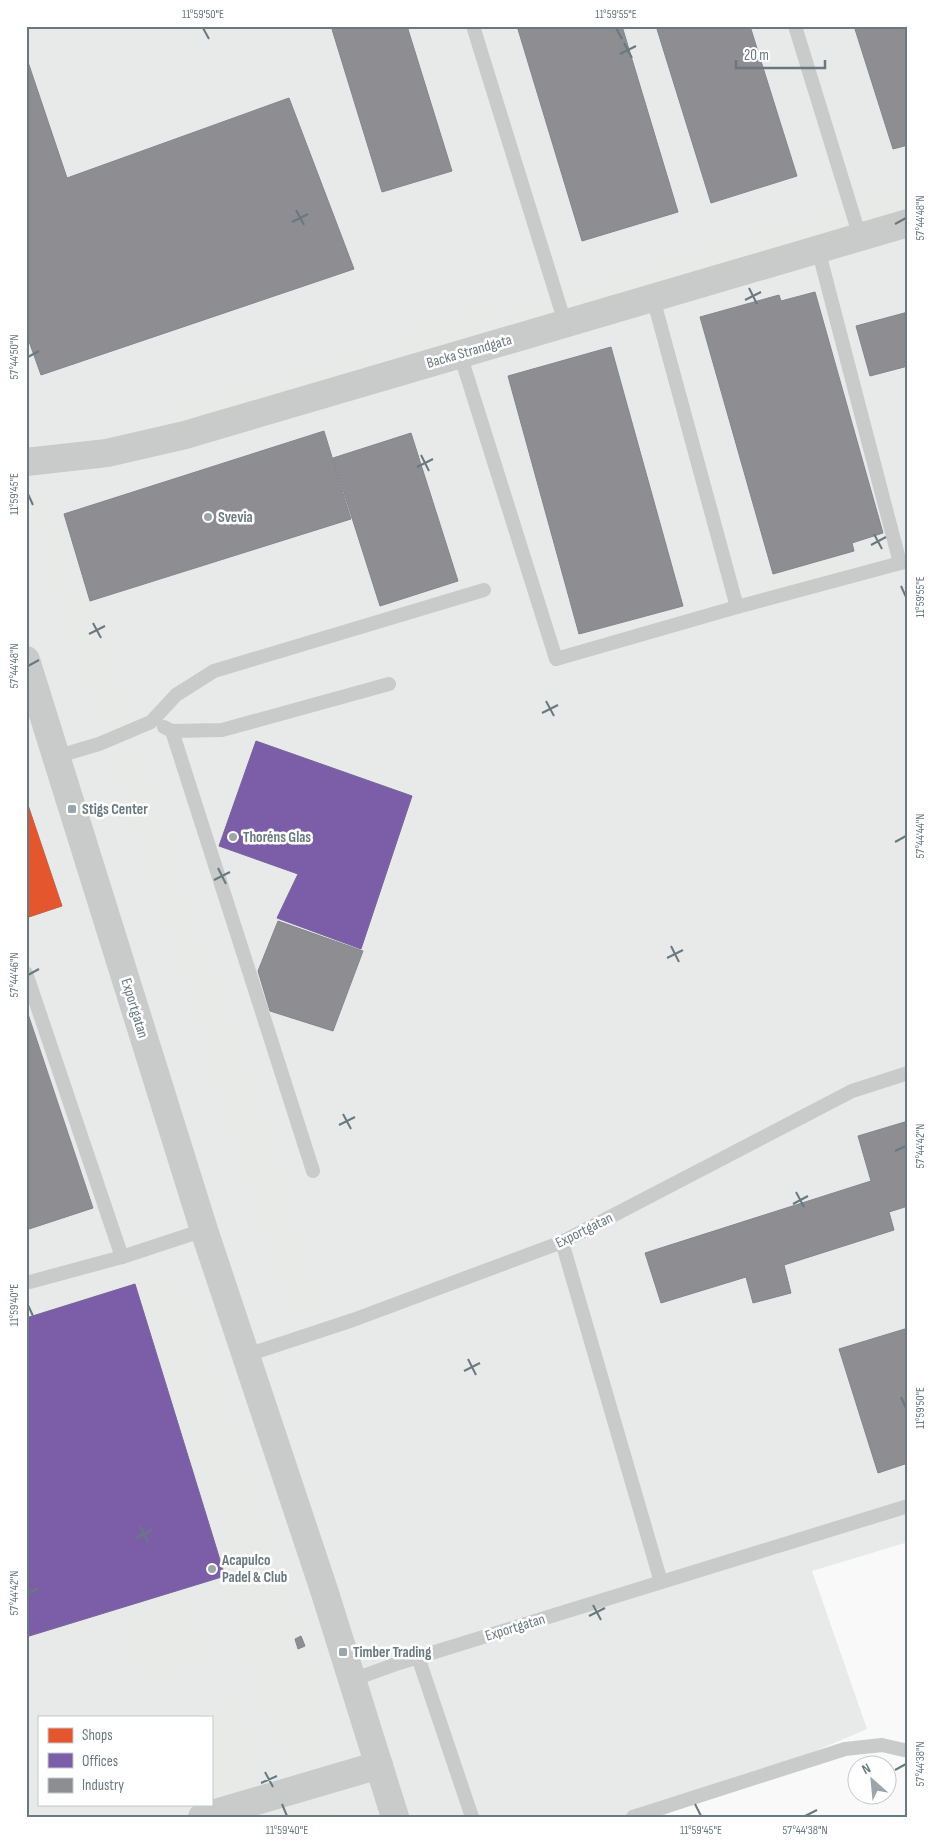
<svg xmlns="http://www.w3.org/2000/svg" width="934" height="1843" viewBox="0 0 934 1843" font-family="'Sofia Sans Condensed',sans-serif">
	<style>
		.built { fill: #e8e9e9; fill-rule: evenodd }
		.green { fill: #e8eae7 }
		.shops { fill: #e4572e; stroke: #bf6146 }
		.offices { fill: #7b5ea7; stroke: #75669b }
		.industry { fill: #8d8d92; stroke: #82878c }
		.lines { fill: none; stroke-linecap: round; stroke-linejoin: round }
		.service { stroke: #c9caca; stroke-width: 14 }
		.minor { stroke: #c9caca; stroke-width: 28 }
		.tertiary { stroke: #c9caca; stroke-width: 28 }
		.ticks { fill: none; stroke: #68797f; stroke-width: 2 }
		.poi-dot { fill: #9ba6aa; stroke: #fff; stroke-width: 2 }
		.labels { text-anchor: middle; stroke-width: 5; stroke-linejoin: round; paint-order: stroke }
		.street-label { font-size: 15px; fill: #68797f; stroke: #fff }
		.poi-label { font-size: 15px; font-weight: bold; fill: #68797f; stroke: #fff; text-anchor: start }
		.neatline { fill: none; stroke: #68797f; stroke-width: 2 }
		.ticks-label { font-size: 12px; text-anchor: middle; fill: #68797f }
	</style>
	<rect width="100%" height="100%" fill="#f9f9f9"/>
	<path class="built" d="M 26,26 L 908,26 L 908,1542 L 812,1571 L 867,1729 L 660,1817 L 26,1817 ZM 39,1717 L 211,1717 L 211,1804 L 39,1804 Z"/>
	<g class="green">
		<path d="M 908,187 L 908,213 L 900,215 L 899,193 Z"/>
		<path d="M 890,195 L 891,214 L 502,327 L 505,318 Z"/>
		<path d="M 496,305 L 484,330 L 426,350 L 415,351 L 410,344 L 406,334 Z"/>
		<path d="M 373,353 L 374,355 L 364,363 L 348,370 L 173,423 L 171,415 Z"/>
		<path d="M 908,371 L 908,407 L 898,374 Z"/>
		<path d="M 45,497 L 69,575 L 68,581 L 59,587 L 57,584 L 36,509 L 38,504 Z"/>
		<path d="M 846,555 L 842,571 L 778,591 L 773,587 L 773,575 Z"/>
		<path d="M 85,587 L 129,722 C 118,727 112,727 101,721 L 66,603 Z"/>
		<path d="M 140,749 L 182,891 L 266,1136 L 320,1312 L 297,1314 L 268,1233 L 206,1041 L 173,930 L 156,885 L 128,789 L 119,774 L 119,758 Z"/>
		<path d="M 163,1287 L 180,1291 L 191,1297 L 300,1636 L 293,1640 L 297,1651 L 304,1650 L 320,1694 L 324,1719 L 309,1754 L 298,1762 L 292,1760 C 265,1728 244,1634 231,1591 L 242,1587 L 144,1289 Z"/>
		<path d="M 172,1604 L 193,1618 L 207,1655 L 146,1676 L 126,1621 Z"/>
		<path d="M 233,1705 L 238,1708 L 258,1766 C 253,1786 230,1791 211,1795 L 211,1717 L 193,1717 Z"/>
		<path d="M 306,1805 L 323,1808 L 338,1817 L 265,1817 Z"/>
	</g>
	<path class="shops" d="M 26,799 L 62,906 L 26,918 Z"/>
	<g class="offices">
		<path d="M 256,741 L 412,796 L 361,949 L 277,918 L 298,874 L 219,846 Z"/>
		<path d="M 135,1284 L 225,1576 L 26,1637 L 26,1318 Z"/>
	</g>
	<g class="industry">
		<path d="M 331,26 L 407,26 L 452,171 L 382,192 Z"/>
		<path d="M 517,26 L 622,26 L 678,212 L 582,241 Z"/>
		<path d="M 656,26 L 750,26 L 797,176 L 711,203 Z"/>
		<path d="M 854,26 L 908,26 L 908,145 L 893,149 Z"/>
		<path d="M 26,56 L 67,178 L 289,98 L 354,269 L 41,375 L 26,333 Z"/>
		<path d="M 815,292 L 883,533 L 852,543 L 854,551 L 773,574 L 700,317 L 779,295 L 781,301 Z"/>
		<path d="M 908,312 L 908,366 L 870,376 L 856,326 Z"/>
		<path d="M 611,347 L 683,606 L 579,634 L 508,376 Z"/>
		<path d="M 324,431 L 351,519 L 90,601 L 64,514 Z"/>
		<path d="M 411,433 L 458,581 L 380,606 L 333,458 Z"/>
		<path d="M 278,921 L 363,951 L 333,1031 L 270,1011 L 258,971 Z"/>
		<path d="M 26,1008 L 93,1208 L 26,1230 Z"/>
		<path d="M 908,1121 L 908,1206 L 889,1212 L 894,1230 L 784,1265 L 791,1293 L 753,1303 L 746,1277 L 661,1303 L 645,1253 L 871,1181 L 858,1136 Z"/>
		<path d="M 908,1328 L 908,1463 L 878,1473 L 839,1349 Z"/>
		<path d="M 301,1636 L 305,1646 L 298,1649 L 295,1639 Z"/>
	</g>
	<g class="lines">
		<g class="service">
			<path d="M 473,26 L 565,323"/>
			<path d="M 795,26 L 860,237"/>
			<path d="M 818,249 L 900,563"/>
			<path d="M 460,354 L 556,659 L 737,607 L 653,298"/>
			<path d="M 737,607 L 908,561"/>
			<path d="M 164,727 L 172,731 L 222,730 L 389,684"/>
			<path d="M 172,731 L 313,1171"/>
			<path d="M 55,757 L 99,744 L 151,722 L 176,695 L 214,671 L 484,590"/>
			<path d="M 26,973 L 122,1257 L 204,1230"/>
			<path d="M 562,1242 L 661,1582"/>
			<path d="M 26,1283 L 122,1257"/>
			<path d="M 247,1355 L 353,1320 L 562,1242 L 852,1091 L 908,1073"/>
			<path d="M 418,1657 L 472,1817"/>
			<path d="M 352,1680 L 399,1663 L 908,1506"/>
			<path d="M 633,1817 L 845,1749 L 882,1745 L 908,1751"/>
		</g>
		<g class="minor">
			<path d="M 26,462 L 107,453 L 185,435 L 908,223"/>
			<path d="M 202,1817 L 379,1765"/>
		</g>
		<path class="tertiary" d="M 26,660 L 204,1230 L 325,1593 L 395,1817"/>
	</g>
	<path class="ticks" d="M 203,28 L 209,39M 616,28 L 622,39M 624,43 L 632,58M 620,54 L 636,46M 296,210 L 304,225M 292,222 L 308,214M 895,224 L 906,218M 749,288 L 757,304M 745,300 L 761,292M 28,357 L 39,351M 421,455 L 429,471M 417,467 L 433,459M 28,494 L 33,505M 874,534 L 882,549M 871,545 L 886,537M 901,586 L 906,597M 93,623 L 101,638M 89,634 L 105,626M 28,666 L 39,660M 546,701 L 554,716M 542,713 L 558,705M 895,842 L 906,836M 218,868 L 226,884M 214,880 L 230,872M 671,946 L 679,962M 667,958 L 683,950M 28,975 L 39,969M 343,1114 L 351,1129M 339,1125 L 355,1117M 895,1151 L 906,1146M 796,1192 L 804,1207M 793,1204 L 808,1196M 28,1305 L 33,1316M 468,1359 L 476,1375M 464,1371 L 480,1363M 901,1397 L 906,1408M 140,1526 L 148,1542M 136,1538 L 152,1530M 28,1593 L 39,1588M 593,1605 L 601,1620M 589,1616 L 605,1608M 895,1770 L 906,1764M 265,1772 L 273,1787M 261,1783 L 277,1776M 282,1804 L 287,1816M 695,1804 L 701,1816M 805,1816 L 817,1810"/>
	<g class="poi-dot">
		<circle cx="208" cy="517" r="5"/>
		<rect x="67" y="804" width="10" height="10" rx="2.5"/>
		<circle cx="233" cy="837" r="5"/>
		<circle cx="212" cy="1569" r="5"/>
		<rect x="338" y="1647" width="10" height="10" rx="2.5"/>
	</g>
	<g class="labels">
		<g class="street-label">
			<text transform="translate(469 351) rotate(-16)" y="5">Backa Strandgata</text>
			<text transform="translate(135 1008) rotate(73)" y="5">Exportgatan</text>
			<text transform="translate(584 1230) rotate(-26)" y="5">Exportgatan</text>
			<text transform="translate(515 1627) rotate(-17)" y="5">Exportgatan</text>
		</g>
		<g class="poi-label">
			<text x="218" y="522">Svevia</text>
			<text x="82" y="814">Stigs Center</text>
			<text x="243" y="842">Thoréns Glas</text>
			<text x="222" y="1565">Acapulco<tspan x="222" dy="17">Padel &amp; Club</tspan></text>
			<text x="353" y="1657">Timber Trading</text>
		</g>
	</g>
	<rect width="934" height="1843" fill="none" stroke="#ffffff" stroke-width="55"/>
	<rect x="38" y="1716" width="175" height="90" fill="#ffffff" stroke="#c3c9cc"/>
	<rect x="48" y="1728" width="25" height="15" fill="#e4572e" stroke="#c3c9cc"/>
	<text x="82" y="1740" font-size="15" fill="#68797f">Shops</text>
	<rect x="48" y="1753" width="25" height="15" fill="#7b5ea7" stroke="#c3c9cc"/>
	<text x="82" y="1766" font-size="15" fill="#68797f">Offices</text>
	<rect x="48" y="1778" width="25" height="15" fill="#8d8d92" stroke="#c3c9cc"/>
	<text x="82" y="1790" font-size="15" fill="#68797f">Industry</text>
	<g transform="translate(872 1780) rotate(333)"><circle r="24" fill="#ffffff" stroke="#c3c9cc"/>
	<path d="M0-4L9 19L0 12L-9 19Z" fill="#9ba6aa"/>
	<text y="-8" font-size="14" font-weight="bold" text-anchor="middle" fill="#68797f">N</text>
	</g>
	<path d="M736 60v8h89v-8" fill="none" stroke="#68797f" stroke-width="2.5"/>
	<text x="744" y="60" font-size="15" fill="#68797f" stroke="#ffffff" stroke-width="4" paint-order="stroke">20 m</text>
	<rect x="28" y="28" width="878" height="1788" class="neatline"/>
	<g class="ticks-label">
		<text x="203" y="18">11°59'50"E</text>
		<text x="616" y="18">11°59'55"E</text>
		<text transform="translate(920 218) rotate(-90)" y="4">57°44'48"N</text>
		<text transform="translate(14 357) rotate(-90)" y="4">57°44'50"N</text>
		<text transform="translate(14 494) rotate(-90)" y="4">11°59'45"E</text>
		<text transform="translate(920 597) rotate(-90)" y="4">11°59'55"E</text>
		<text transform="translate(14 666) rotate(-90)" y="4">57°44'48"N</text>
		<text transform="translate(920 836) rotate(-90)" y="4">57°44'44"N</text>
		<text transform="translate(14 975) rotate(-90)" y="4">57°44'46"N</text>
		<text transform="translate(920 1146) rotate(-90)" y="4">57°44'42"N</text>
		<text transform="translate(14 1305) rotate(-90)" y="4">11°59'40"E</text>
		<text transform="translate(920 1408) rotate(-90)" y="4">11°59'50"E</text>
		<text transform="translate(14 1593) rotate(-90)" y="4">57°44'42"N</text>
		<text transform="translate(920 1764) rotate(-90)" y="4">57°44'38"N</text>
		<text x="287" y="1834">11°59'40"E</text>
		<text x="701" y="1834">11°59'45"E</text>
		<text x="805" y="1834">57°44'38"N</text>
	</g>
</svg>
